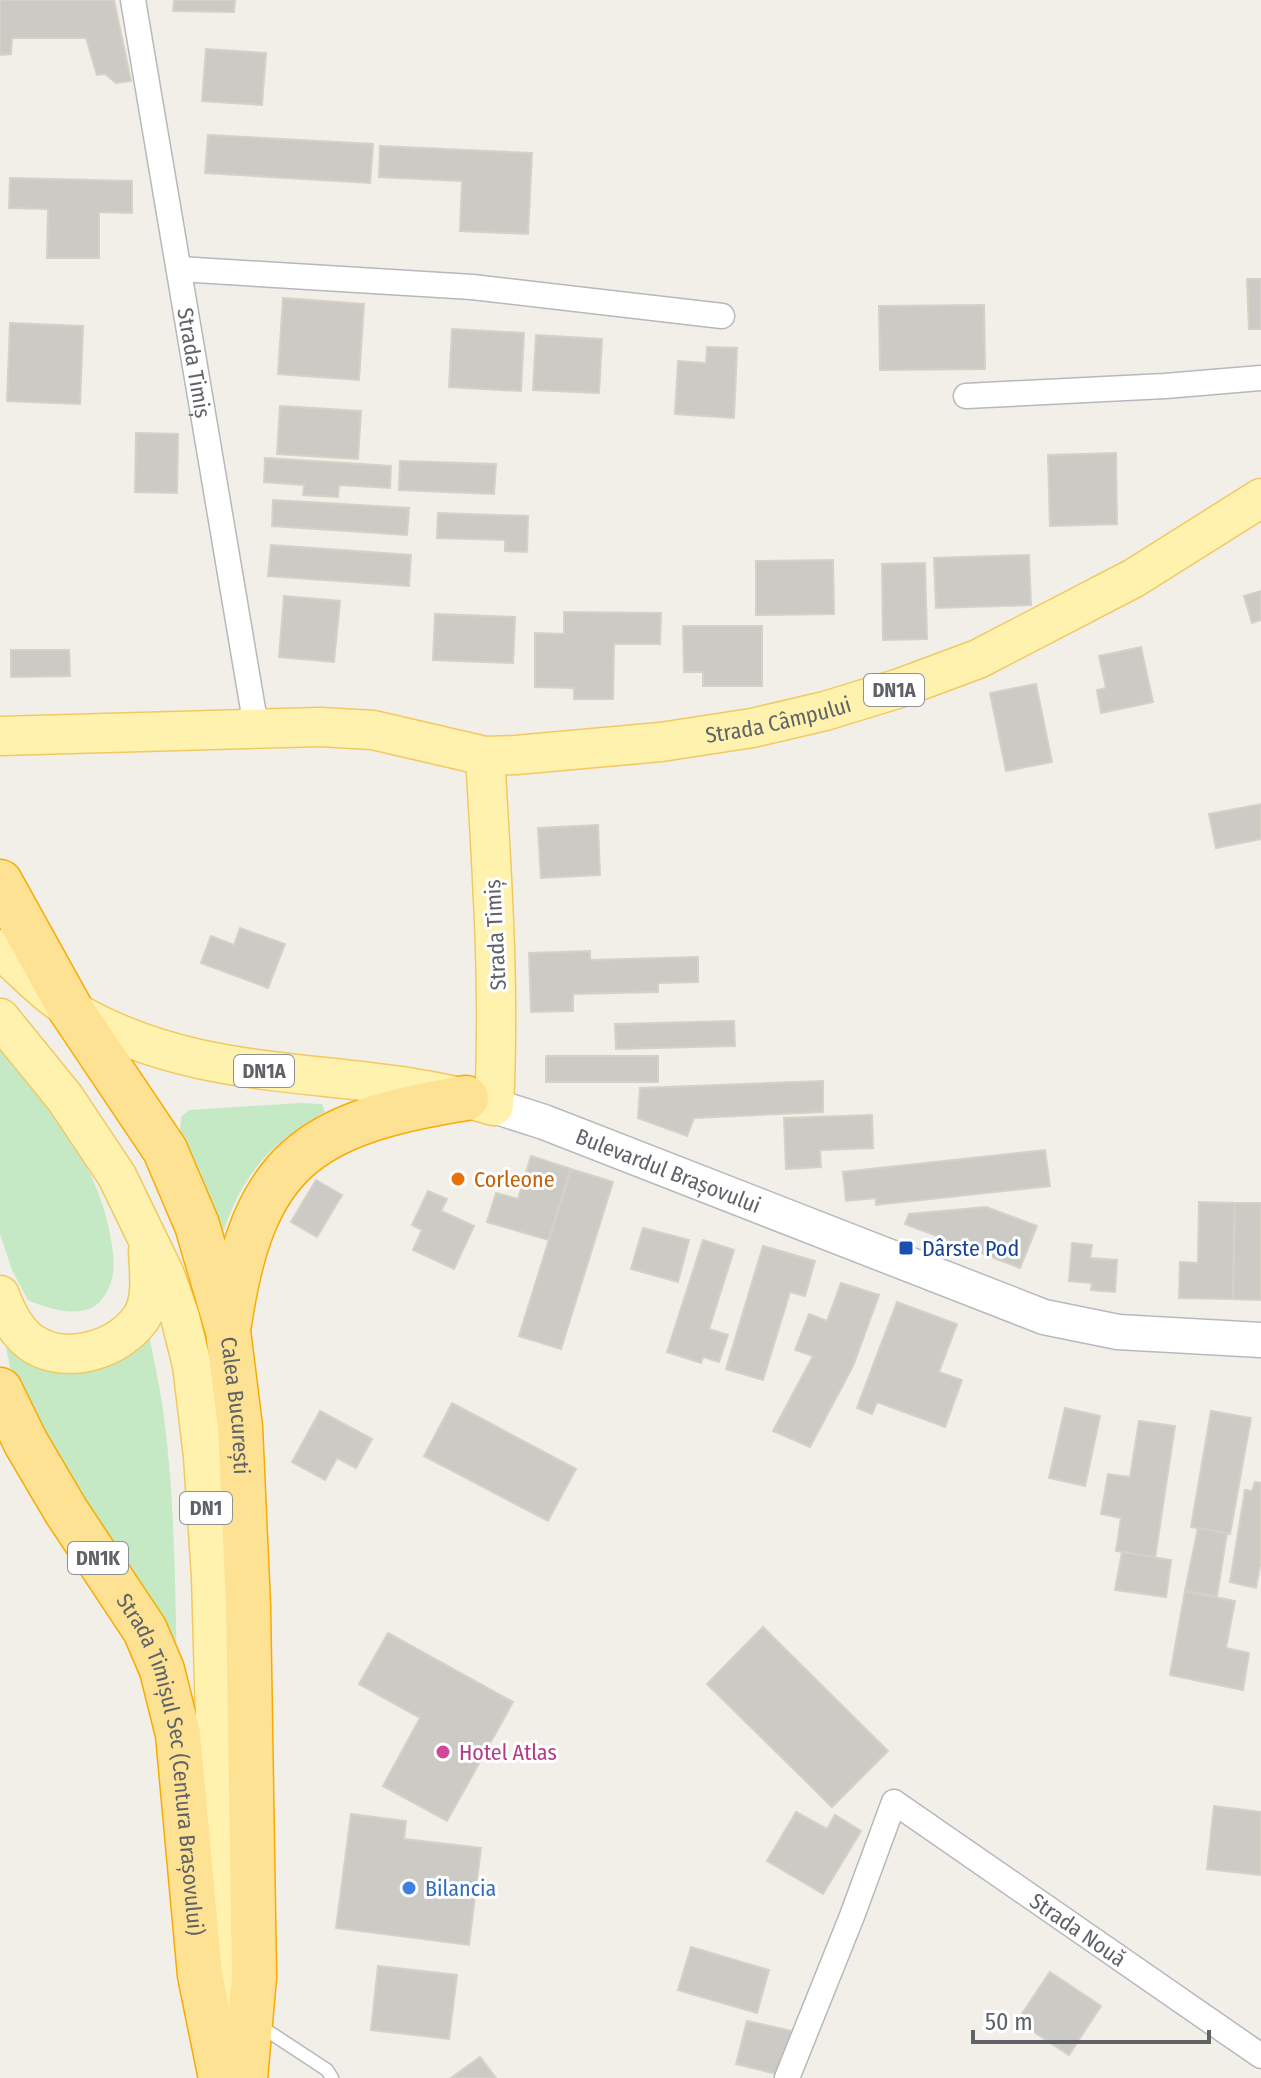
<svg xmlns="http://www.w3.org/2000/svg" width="1261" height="2078" viewBox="0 0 1261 2078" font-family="'Fira Sans Condensed',sans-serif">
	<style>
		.green { fill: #c5e8c5 }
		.building { fill: #cccac5; stroke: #d6d1c6; stroke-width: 2 }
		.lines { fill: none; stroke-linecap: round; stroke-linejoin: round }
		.lane-casing { stroke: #b5b8bc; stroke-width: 15 }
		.street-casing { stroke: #b5b8bc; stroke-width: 27 }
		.secondary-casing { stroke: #b6babf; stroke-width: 37 }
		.primary-casing { stroke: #f2c960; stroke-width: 41 }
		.highway-casing { stroke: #f9ab00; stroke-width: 47 }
		.lane { stroke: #fff; stroke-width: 12 }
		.street { stroke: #fff; stroke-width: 24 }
		.secondary { stroke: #fff; stroke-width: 34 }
		.primary { stroke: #fff2af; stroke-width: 38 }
		.highway { stroke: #fde293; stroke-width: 44 }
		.food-dot { fill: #e8710a; stroke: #fff; stroke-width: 3 }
		.transit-dot { fill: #1a4fb4; stroke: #fff; stroke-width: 3 }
		.hotel-dot { fill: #d1479c; stroke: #fff; stroke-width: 3 }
		.shop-dot { fill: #3f7fe0; stroke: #fff; stroke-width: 3 }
		.labels { text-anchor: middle; stroke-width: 6; stroke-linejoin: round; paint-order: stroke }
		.shield { fill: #fff; stroke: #8f9295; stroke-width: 2 }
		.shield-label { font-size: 20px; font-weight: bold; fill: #5f6368 }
		.street-label { font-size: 22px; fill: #5f6368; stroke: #fff }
		.food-label { font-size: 22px; fill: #c56008; stroke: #fff; text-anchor: start }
		.transit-label { font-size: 22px; fill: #164399; stroke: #fff; text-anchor: start }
		.hotel-label { font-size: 22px; fill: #b23c85; stroke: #fff; text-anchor: start }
		.shop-label { font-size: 22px; fill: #366cbe; stroke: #fff; text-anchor: start }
	</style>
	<rect width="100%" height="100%" fill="#f1efe8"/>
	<g class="green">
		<path d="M 0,1045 C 49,1105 102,1167 112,1246 C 115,1266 115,1282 102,1299 C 86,1321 48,1309 28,1300 L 12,1270 L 0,1234 Z"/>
		<path d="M 300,1103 L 322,1104 L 325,1112 C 270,1142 241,1176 222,1236 L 201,1174 L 180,1131 L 181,1117 L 189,1110 Z"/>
		<path d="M 145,1317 C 154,1359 163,1400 167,1443 C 175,1518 175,1594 177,1669 L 13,1381 L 6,1348 L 29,1357 Z"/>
	</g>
	<g class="building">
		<path d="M 0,0 L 114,0 L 131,81 L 116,83 L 105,74 L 97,75 L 86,38 L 12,38 L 11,54 L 0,55 Z"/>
		<path d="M 174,0 L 235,0 L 234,12 L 173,11 Z"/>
		<path d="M 206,49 L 266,53 L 262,105 L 202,101 Z"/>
		<path d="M 208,135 L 373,144 L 370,183 L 205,173 Z"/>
		<path d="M 380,146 L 532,153 L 528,234 L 460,231 L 462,181 L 379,177 Z"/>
		<path d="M 10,178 L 132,181 L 132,213 L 99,212 L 99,258 L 47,258 L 48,209 L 9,208 Z"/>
		<path d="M 1247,279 L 1261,279 L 1261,329 L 1249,329 Z"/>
		<path d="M 283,298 L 364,304 L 359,380 L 278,374 Z"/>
		<path d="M 984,305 L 985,369 L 880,370 L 879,306 Z"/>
		<path d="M 10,323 L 83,326 L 80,404 L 7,401 Z"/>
		<path d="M 452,329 L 524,333 L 521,391 L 449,387 Z"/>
		<path d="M 536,335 L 602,339 L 599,393 L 533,390 Z"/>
		<path d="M 707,347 L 737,348 L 734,418 L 675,414 L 678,361 L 706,363 Z"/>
		<path d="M 280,406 L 361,411 L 358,459 L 277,454 Z"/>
		<path d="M 136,433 L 178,434 L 177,493 L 135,492 Z"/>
		<path d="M 1116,453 L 1117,524 L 1050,526 L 1048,455 Z"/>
		<path d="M 265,458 L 391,466 L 390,488 L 339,485 L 338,497 L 303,495 L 304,485 L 264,482 Z"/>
		<path d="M 400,461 L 496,464 L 494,494 L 399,490 Z"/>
		<path d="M 273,500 L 409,508 L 407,535 L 272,526 Z"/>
		<path d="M 438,513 L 528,516 L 527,552 L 505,551 L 505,540 L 437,538 Z"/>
		<path d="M 271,545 L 411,555 L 409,586 L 268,576 Z"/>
		<path d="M 1029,555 L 1031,605 L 936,608 L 934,558 Z"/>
		<path d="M 833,560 L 834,614 L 756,615 L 756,561 Z"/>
		<path d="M 925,563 L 927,639 L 883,640 L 882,564 Z"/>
		<path d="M 1261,591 L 1261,620 L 1252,623 L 1244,596 Z"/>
		<path d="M 284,596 L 340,601 L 334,662 L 279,657 Z"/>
		<path d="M 564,612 L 661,613 L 660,644 L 614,644 L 613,699 L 574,699 L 574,688 L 535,687 L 535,633 L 564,634 Z"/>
		<path d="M 435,614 L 515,617 L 513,663 L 433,660 Z"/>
		<path d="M 683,626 L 762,626 L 762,686 L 703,686 L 703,672 L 684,672 Z"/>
		<path d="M 1141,647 L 1153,702 L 1101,713 L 1097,690 L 1106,688 L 1099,656 Z"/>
		<path d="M 11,650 L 69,650 L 70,676 L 11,677 Z"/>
		<path d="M 1036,684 L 1052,762 L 1006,771 L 990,693 Z"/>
		<path d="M 1261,804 L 1261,839 L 1216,848 L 1209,814 Z"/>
		<path d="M 598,825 L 600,875 L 541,878 L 538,828 Z"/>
		<path d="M 240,928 L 285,944 L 268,988 L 201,963 L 211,936 L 234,945 Z"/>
		<path d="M 590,951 L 590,960 L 698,957 L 698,982 L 658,983 L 658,992 L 573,994 L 573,1011 L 531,1012 L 529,953 Z"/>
		<path d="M 734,1021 L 735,1046 L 616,1049 L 615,1024 Z"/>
		<rect x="546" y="1056" width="112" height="26"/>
		<path d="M 823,1081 L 823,1112 L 694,1118 L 687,1136 L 638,1118 L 640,1088 Z"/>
		<path d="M 872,1115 L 873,1148 L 820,1150 L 821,1167 L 786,1169 L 784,1118 Z"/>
		<path d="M 1045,1150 L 1050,1186 L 876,1205 L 876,1198 L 846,1201 L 843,1172 Z"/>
		<path d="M 531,1156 L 571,1169 L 549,1240 L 487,1222 L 496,1193 L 518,1199 Z"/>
		<path d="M 571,1169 L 613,1182 L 561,1349 L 519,1336 Z"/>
		<path d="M 316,1180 L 342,1195 L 317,1237 L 291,1222 Z"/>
		<path d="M 428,1191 L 447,1199 L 441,1211 L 474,1226 L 454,1269 L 413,1250 L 422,1230 L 412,1225 Z"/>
		<path d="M 1199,1202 L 1235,1203 L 1233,1299 L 1179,1298 L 1180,1262 L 1198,1263 Z"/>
		<path d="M 1235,1203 L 1261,1203 L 1261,1300 L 1233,1299 Z"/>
		<path d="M 986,1207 L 1037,1226 L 1020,1268 L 905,1224 L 909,1214 Z"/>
		<path d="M 643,1228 L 689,1240 L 678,1282 L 631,1269 Z"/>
		<path d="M 703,1240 L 734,1250 L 709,1329 L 728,1335 L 719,1362 L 703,1357 L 701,1363 L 667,1352 Z"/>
		<path d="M 1072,1243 L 1092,1245 L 1090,1258 L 1117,1260 L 1115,1292 L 1091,1290 L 1092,1283 L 1069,1281 Z"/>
		<path d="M 763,1246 L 815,1261 L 805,1296 L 790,1292 L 763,1380 L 726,1369 Z"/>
		<path d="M 841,1283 L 879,1295 L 853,1366 L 810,1447 L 773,1431 L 813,1356 L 795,1350 L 809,1314 L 827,1321 Z"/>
		<path d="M 897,1302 L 957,1324 L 939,1372 L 962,1380 L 945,1427 L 877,1402 L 872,1414 L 857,1408 Z"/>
		<path d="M 452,1403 L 576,1469 L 548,1521 L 424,1456 Z"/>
		<path d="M 1065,1408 L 1100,1416 L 1085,1486 L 1049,1478 Z"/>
		<path d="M 320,1411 L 372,1439 L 356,1468 L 337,1458 L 325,1480 L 292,1462 Z"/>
		<path d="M 1211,1411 L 1251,1418 L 1230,1534 L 1191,1527 Z"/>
		<path d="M 1139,1421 L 1175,1426 L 1155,1558 L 1116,1551 L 1121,1518 L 1101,1514 L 1108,1474 L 1130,1477 Z"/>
		<path d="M 1255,1482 L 1261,1483 L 1261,1560 L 1256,1588 L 1230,1582 L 1245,1490 L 1252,1491 Z"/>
		<path d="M 1198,1528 L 1227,1533 L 1217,1596 L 1185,1591 Z"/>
		<path d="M 1122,1552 L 1171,1560 L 1166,1597 L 1115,1590 Z"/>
		<path d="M 1185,1591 L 1235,1601 L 1226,1648 L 1249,1653 L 1243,1690 L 1170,1675 Z"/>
		<path d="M 763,1627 L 888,1751 L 832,1807 L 707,1684 Z"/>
		<path d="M 388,1633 L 513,1702 L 447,1821 L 383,1786 L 420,1718 L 359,1684 Z"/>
		<path d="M 1214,1806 L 1261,1812 L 1261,1875 L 1207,1869 Z"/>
		<path d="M 796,1812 L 827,1829 L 835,1815 L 861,1831 L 823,1894 L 767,1861 Z"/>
		<path d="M 351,1814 L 406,1821 L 404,1839 L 481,1848 L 469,1945 L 336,1928 Z"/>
		<path d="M 691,1947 L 769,1970 L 757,2013 L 678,1990 Z"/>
		<path d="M 378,1966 L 457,1975 L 449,2039 L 371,2030 Z"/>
		<path d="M 1050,1972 L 1101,2006 L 1069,2055 L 1017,2021 Z"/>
		<path d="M 747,2021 L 792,2031 L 781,2075 L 736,2064 Z"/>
		<path d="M 480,2057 L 496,2078 L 451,2078 Z"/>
	</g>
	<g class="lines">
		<defs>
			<path id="lane" d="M 257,2024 L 327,2070 L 332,2078"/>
			<g id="street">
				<path id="s1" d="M 133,0 L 256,727"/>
				<path d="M 179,269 L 472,287 L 722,316"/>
				<path d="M 966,396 L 1165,386 L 1261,378"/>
				<path id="s2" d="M 787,2078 L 852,1916 L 894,1802 L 1261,2056"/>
			</g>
			<g id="secondary">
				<path id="s3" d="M 494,1106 L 544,1122 L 1044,1317 L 1118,1332 L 1261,1340"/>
			</g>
			<g id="primary">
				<path id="s4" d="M 0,736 L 320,727 L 373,730 L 485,756 L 516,755 L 661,742 L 752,728 L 825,711 L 900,688 L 978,659 L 1134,578 L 1261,498"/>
				<path d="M 0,949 C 24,970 47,996 75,1012 C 209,1090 351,1063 494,1106 C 500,989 492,873 485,756"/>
				<path d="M 0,1018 L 65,1098 L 117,1176 L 165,1275 L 180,1317 L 192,1365 L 203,1456 L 211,1576 L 217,1787 L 232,2059"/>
				<path d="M 0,1295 C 7,1314 18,1335 35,1345 C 69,1365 119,1349 141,1318 C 153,1300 149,1272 148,1251"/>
			</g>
			<g id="highway">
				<path id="s5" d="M 0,882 L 71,1010 L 165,1150 L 197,1225 L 228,1331 L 240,1427 L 248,1606 L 254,1977 L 245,2078"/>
				<path d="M 229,1324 C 253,1161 308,1123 466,1098"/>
				<path id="s6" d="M 0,1390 L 26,1443 L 66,1511 L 145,1630 L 162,1670 L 178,1734 L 200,1975 L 221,2078"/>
			</g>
		</defs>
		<use href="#lane" class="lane-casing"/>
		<use href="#street" class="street-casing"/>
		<use href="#secondary" class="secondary-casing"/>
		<use href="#primary" class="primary-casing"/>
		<use href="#highway" class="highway-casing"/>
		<use href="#lane" class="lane"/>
		<use href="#street" class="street"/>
		<use href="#secondary" class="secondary"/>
		<use href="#primary" class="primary"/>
		<use href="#highway" class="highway"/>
	</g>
	<circle class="food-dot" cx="458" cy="1179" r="8"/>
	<rect class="transit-dot" x="898" y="1240" width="16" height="16" rx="4"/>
	<circle class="hotel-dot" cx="443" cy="1752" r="8"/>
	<circle class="shop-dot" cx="409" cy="1888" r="8"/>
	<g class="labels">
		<g class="shield">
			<rect x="864" y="674" width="60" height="32" rx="6"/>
			<rect x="234" y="1055" width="60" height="32" rx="6"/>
			<rect x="180" y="1492" width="52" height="32" rx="6"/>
			<rect x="68" y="1542" width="60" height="32" rx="6"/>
		</g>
		<g class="shield-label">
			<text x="894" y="697">DN1A</text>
			<text x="264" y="1078">DN1A</text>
			<text x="206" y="1515">DN1</text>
			<text x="98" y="1565">DN1K</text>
		</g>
		<g class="street-label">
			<text dy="8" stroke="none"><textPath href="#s1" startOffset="368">Strada Timiș</textPath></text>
			<text dy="8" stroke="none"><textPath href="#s4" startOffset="784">Strada Câmpului</textPath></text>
			<text transform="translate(495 935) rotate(-93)" y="8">Strada Timiș</text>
			<text dy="8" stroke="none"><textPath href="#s3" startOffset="186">Bulevardul Brașovului</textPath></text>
			<text dy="8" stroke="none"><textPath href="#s5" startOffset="582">Calea București</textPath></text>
			<text dy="8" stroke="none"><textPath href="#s6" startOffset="416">Strada Timișul Sec (Centura Brașovului)</textPath></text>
			<text dy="8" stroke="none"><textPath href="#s2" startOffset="520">Strada Nouă</textPath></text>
		</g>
		<g class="food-label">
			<text x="474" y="1187">Corleone</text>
		</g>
		<g class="transit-label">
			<text x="922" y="1256">Dârste Pod</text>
		</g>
		<g class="hotel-label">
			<text x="459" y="1760">Hotel Atlas</text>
		</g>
		<g class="shop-label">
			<text x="425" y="1896">Bilancia</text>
		</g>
	</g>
	<path d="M973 2030v12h236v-12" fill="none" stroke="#5f6368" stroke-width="4"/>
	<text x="985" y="2030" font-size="24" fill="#5f6368" stroke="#ffffff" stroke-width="6" paint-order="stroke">50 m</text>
</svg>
